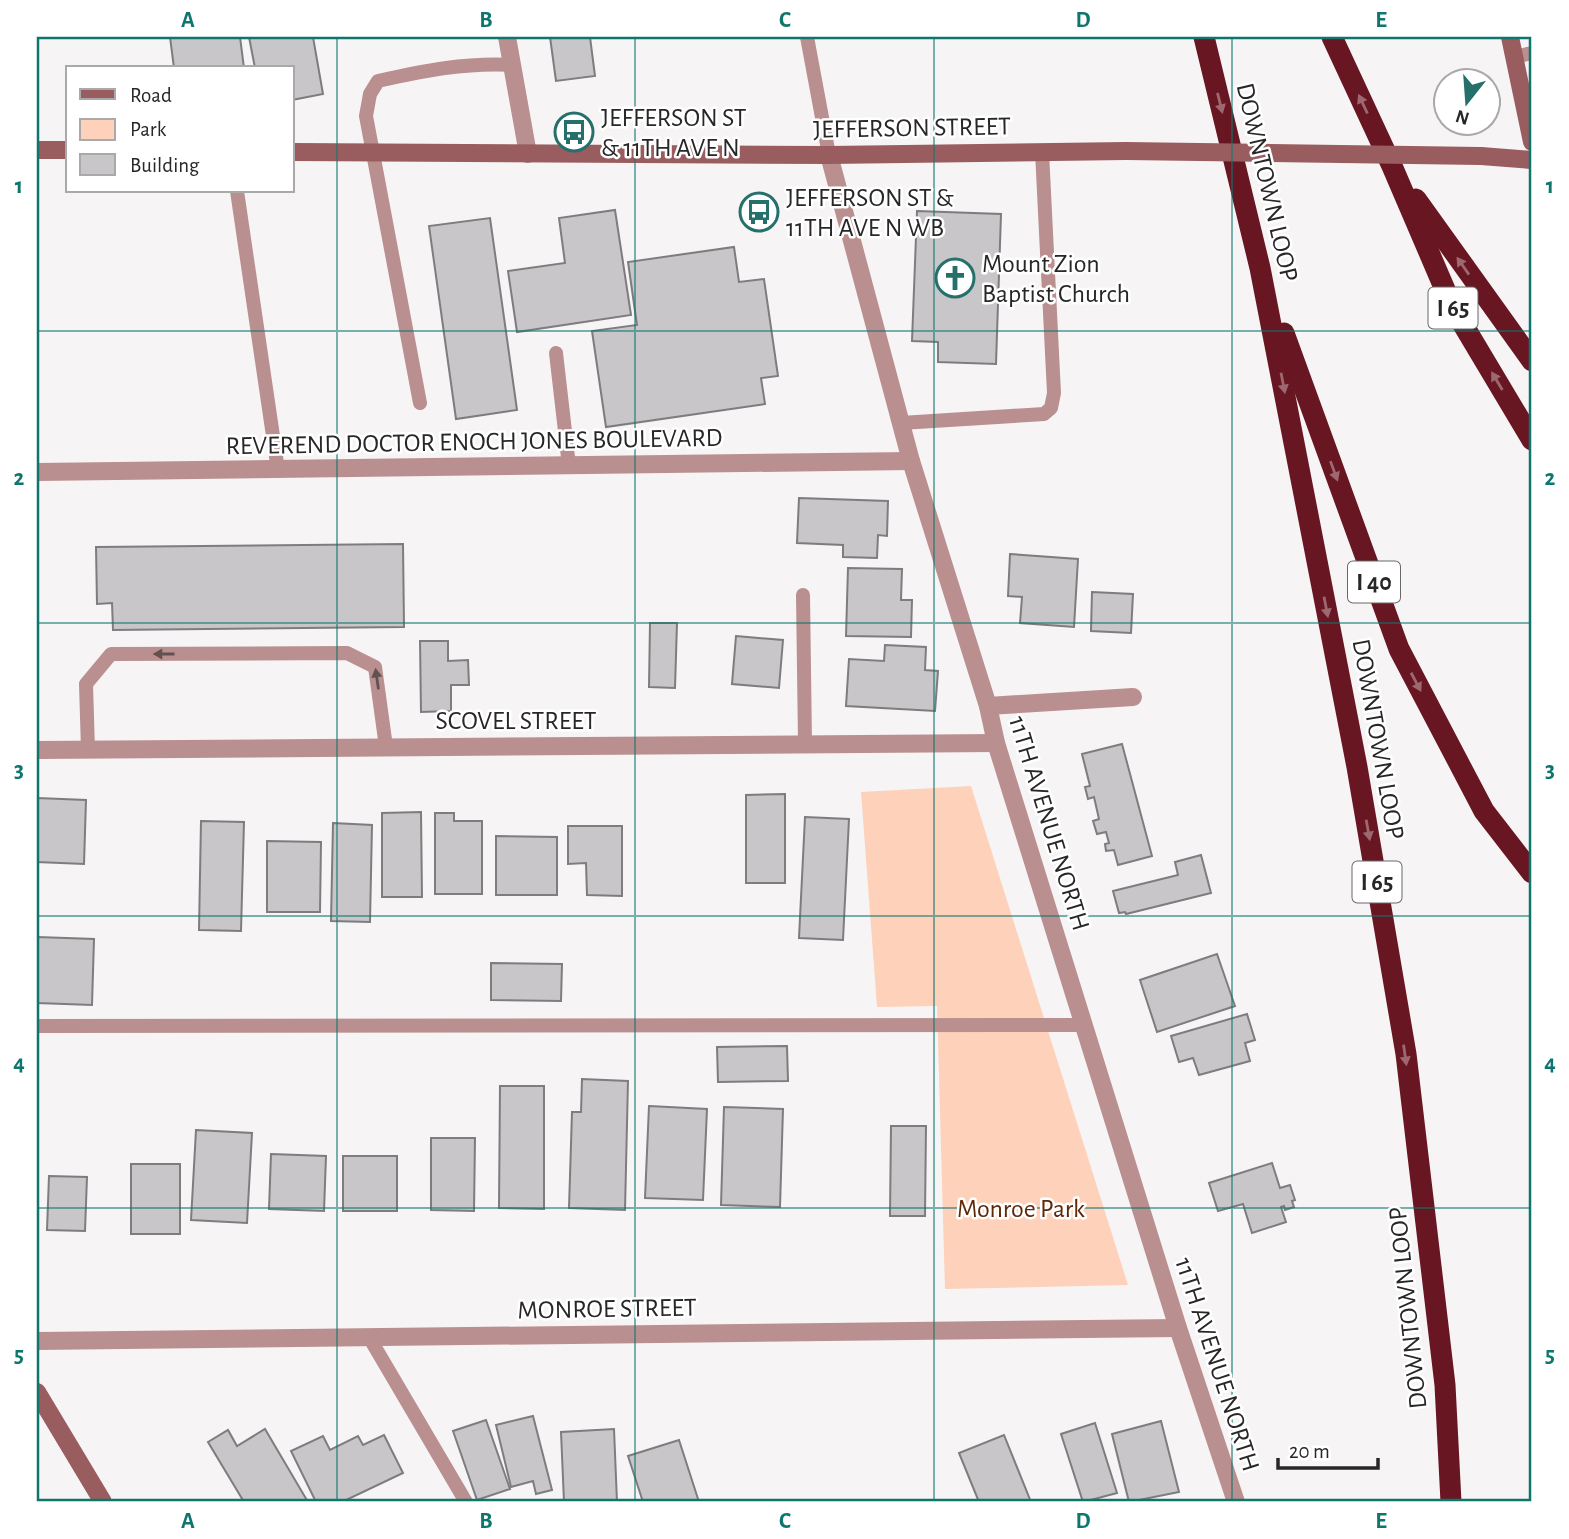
<svg xmlns="http://www.w3.org/2000/svg" width="1569" height="1539" viewBox="0 0 1569 1539" font-family="'Alegreya Sans',sans-serif">
	<style>
		.green { fill: #fed1bb }
		.building { fill: #c8c6c9; stroke: #7e7c7f; stroke-width: 2 }
		.lines { fill: none; stroke-linecap: round; stroke-linejoin: round }
		.lane { stroke: #ba8f90; stroke-width: 14 }
		.street { stroke: #ba8f90; stroke-width: 18 }
		.secondary { stroke: #995d60; stroke-width: 18 }
		.highway { stroke: #691623; stroke-width: 21 }
		.secondary-bridge { stroke: #995d60; stroke-width: 18 }
		.oneway { fill: #9e6870 }
		.oneway2 { fill: #625151 }
		.grid { fill: none; stroke: #0f766e; stroke-width: 2; stroke-opacity: 0.55 }
		.labels { text-anchor: middle; stroke-width: 5; stroke-linejoin: round; paint-order: stroke }
		.shield { fill: #fff; stroke: #686868; stroke-width: 2 }
		.shield-label { font-size: 24px; font-weight: bold; fill: #282727 }
		.poi-label { font-size: 26px; fill: #282727; stroke: #fff; text-anchor: start }
		.street-label { font-size: 26px; fill: #282727; stroke: #fff }
		.park-label { font-size: 26px; fill: #5e2908; stroke: #fff }
		.neatline { fill: none; stroke: #0f766e; stroke-width: 2.5 }
		.grid-label { font-size: 23px; text-anchor: middle; font-weight: bold; fill: #0f766e }
	</style>
	<rect width="100%" height="100%" fill="#f7f4f5"/>
	<path class="green" d="M 971,786 L 1128,1285 L 945,1289 L 937,1006 L 877,1007 L 861,792 Z"/>
	<g class="building">
		<path d="M 170,37 L 240,37 L 244,68 L 174,68 Z"/>
		<path d="M 249,37 L 313,37 L 323,94 L 292,100 L 292,68 L 255,68 Z"/>
		<path d="M 550,37 L 590,37 L 595,76 L 556,81 Z"/>
		<path d="M 615,210 L 631,315 L 517,332 L 508,271 L 565,263 L 559,218 Z"/>
		<path d="M 917,211 L 1001,214 L 996,364 L 938,362 L 938,342 L 912,341 Z"/>
		<path d="M 490,218 L 517,410 L 456,419 L 429,226 Z"/>
		<path d="M 734,247 L 739,282 L 764,279 L 778,376 L 761,378 L 765,404 L 606,427 L 592,331 L 637,325 L 628,262 Z"/>
		<path d="M 799,498 L 888,501 L 887,536 L 878,535 L 877,558 L 843,557 L 843,545 L 797,543 Z"/>
		<path d="M 403,544 L 404,627 L 113,630 L 112,603 L 97,604 L 96,547 Z"/>
		<path d="M 1010,554 L 1078,559 L 1074,627 L 1020,623 L 1022,597 L 1008,596 Z"/>
		<path d="M 848,568 L 902,569 L 901,600 L 912,600 L 911,637 L 846,636 Z"/>
		<path d="M 1092,592 L 1133,594 L 1131,633 L 1091,631 Z"/>
		<path d="M 650,623 L 677,623 L 675,688 L 649,687 Z"/>
		<path d="M 736,636 L 783,640 L 779,688 L 732,684 Z"/>
		<path d="M 420,641 L 448,641 L 448,661 L 468,660 L 469,685 L 451,685 L 451,711 L 421,712 Z"/>
		<path d="M 885,645 L 926,647 L 925,670 L 938,671 L 935,711 L 846,706 L 849,659 L 884,661 Z"/>
		<path d="M 1122,744 L 1152,856 L 1118,865 L 1114,850 L 1106,851 L 1105,844 L 1109,843 L 1106,832 L 1097,834 L 1093,821 L 1099,819 L 1094,797 L 1088,799 L 1085,787 L 1090,786 L 1082,754 Z"/>
		<path d="M 785,794 L 785,883 L 746,883 L 746,795 Z"/>
		<path d="M 37,798 L 86,800 L 84,864 L 37,862 Z"/>
		<path d="M 421,812 L 422,897 L 382,897 L 382,813 Z"/>
		<path d="M 435,813 L 454,813 L 454,821 L 482,821 L 482,894 L 435,894 Z"/>
		<path d="M 805,817 L 849,819 L 843,940 L 799,938 Z"/>
		<path d="M 201,821 L 244,822 L 241,931 L 199,930 Z"/>
		<path d="M 333,823 L 372,825 L 370,922 L 331,921 Z"/>
		<path d="M 568,826 L 622,826 L 622,896 L 587,895 L 586,863 L 568,864 Z"/>
		<path d="M 496,836 L 557,837 L 557,895 L 496,895 Z"/>
		<path d="M 267,841 L 321,842 L 320,912 L 267,912 Z"/>
		<path d="M 1201,855 L 1211,893 L 1126,914 L 1125,912 L 1119,913 L 1113,891 L 1178,875 L 1175,862 Z"/>
		<path d="M 37,937 L 94,939 L 92,1005 L 37,1003 Z"/>
		<path d="M 1217,954 L 1235,1006 L 1157,1032 L 1140,980 Z"/>
		<path d="M 491,963 L 562,964 L 561,1001 L 491,1000 Z"/>
		<path d="M 1247,1014 L 1255,1040 L 1245,1043 L 1250,1061 L 1199,1075 L 1193,1058 L 1179,1062 L 1171,1036 Z"/>
		<path d="M 787,1046 L 788,1081 L 718,1082 L 717,1047 Z"/>
		<path d="M 582,1079 L 628,1081 L 625,1210 L 569,1208 L 572,1112 L 581,1112 Z"/>
		<path d="M 500,1086 L 544,1086 L 544,1209 L 499,1208 Z"/>
		<path d="M 649,1106 L 707,1109 L 703,1200 L 645,1198 Z"/>
		<path d="M 724,1107 L 783,1109 L 780,1207 L 721,1205 Z"/>
		<path d="M 891,1126 L 926,1126 L 925,1216 L 890,1216 Z"/>
		<path d="M 196,1130 L 252,1133 L 247,1223 L 191,1220 Z"/>
		<path d="M 431,1138 L 475,1138 L 474,1211 L 431,1210 Z"/>
		<path d="M 271,1154 L 326,1156 L 324,1211 L 269,1209 Z"/>
		<rect x="343" y="1156" width="54" height="55"/>
		<path d="M 1272,1163 L 1280,1188 L 1290,1185 L 1295,1200 L 1292,1201 L 1294,1207 L 1285,1210 L 1284,1206 L 1281,1207 L 1286,1222 L 1252,1233 L 1243,1204 L 1218,1211 L 1209,1183 Z"/>
		<rect x="131" y="1164" width="49" height="70"/>
		<path d="M 49,1176 L 87,1177 L 85,1231 L 47,1230 Z"/>
		<path d="M 533,1416 L 552,1490 L 536,1494 L 533,1481 L 511,1487 L 496,1425 Z"/>
		<path d="M 486,1420 L 510,1489 L 477,1500 L 453,1431 Z"/>
		<path d="M 1161,1421 L 1179,1492 L 1129,1502 L 1112,1434 Z"/>
		<path d="M 1095,1423 L 1117,1493 L 1083,1502 L 1061,1434 Z"/>
		<path d="M 265,1429 L 308,1502 L 244,1502 L 208,1442 L 228,1430 L 237,1446 Z"/>
		<path d="M 614,1429 L 617,1502 L 564,1502 L 561,1432 Z"/>
		<path d="M 384,1435 L 403,1473 L 342,1502 L 316,1502 L 291,1451 L 323,1436 L 330,1450 L 358,1436 L 363,1445 Z"/>
		<path d="M 1004,1435 L 1031,1502 L 979,1502 L 959,1453 Z"/>
		<path d="M 679,1440 L 699,1502 L 643,1502 L 628,1456 Z"/>
	</g>
	<g class="lines">
		<g class="lane">
			<path d="M 807,37 L 829,155"/>
			<path d="M 1514,57 L 1532,53"/>
			<path d="M 237,191 L 278,470"/>
			<path d="M 556,353 L 569,466"/>
			<path d="M 420,403 L 366,116 L 370,94 L 378,81 C 422,71 467,62 513,65"/>
			<path d="M 901,423 L 1044,414 L 1051,408 L 1054,393 L 1042,152"/>
			<path d="M 803,595 L 805,744"/>
			<path d="M 88,750 L 86,684 L 111,654 L 347,653 L 375,667 L 386,747"/>
			<path d="M 37,1026 L 1084,1025"/>
			<path d="M 369,1337 L 466,1502"/>
		</g>
		<g class="street">
			<path d="M 507,37 L 528,154"/>
			<path d="M 829,155 L 911,461 L 988,706 L 996,743 L 1178,1328 L 1236,1502"/>
			<path d="M 37,472 L 911,461"/>
			<path d="M 988,706 L 1133,697"/>
			<path d="M 37,750 L 996,743"/>
			<path d="M 37,1341 L 1178,1328"/>
		</g>
		<g class="secondary">
			<path d="M 1510,37 L 1532,142"/>
			<path d="M 37,150 L 68,150"/>
			<path d="M 292,152 L 829,155 L 1126,151"/>
			<path d="M 1481,156 L 1532,160"/>
			<path d="M 37,1392 L 103,1502"/>
		</g>
		<g class="highway">
			<path d="M 1204,37 L 1260,268 L 1357,767 L 1406,1054 L 1445,1385 L 1451,1502"/>
			<path d="M 1332,37 L 1392,166 L 1452,306 L 1532,440"/>
			<path d="M 1416,199 L 1532,361"/>
			<path d="M 1284,333 L 1399,649 L 1484,811 L 1532,873"/>
		</g>
		<path class="secondary-bridge" d="M 1126,151 L 1481,156"/>
	</g>
	<defs><path id="oneway-solid" d="M-6-.8H1V-3.2L6.5 0L1 3.2V.8H-6Z" transform="scale(1.75)"/></defs>
	<g class="oneway">
		<use href="#oneway-solid" transform="translate(1220 103) rotate(76)"/>
		<use href="#oneway-solid" transform="translate(1363 104) rotate(-115)"/>
		<use href="#oneway-solid" transform="translate(1463 266) rotate(-125)"/>
		<use href="#oneway-solid" transform="translate(1497 381) rotate(-121)"/>
		<use href="#oneway-solid" transform="translate(1283 383) rotate(79)"/>
		<use href="#oneway-solid" transform="translate(1334 471) rotate(70)"/>
		<use href="#oneway-solid" transform="translate(1326 607) rotate(79)"/>
		<use href="#oneway-solid" transform="translate(1416 682) rotate(62)"/>
		<use href="#oneway-solid" transform="translate(1368 830) rotate(80)"/>
		<use href="#oneway-solid" transform="translate(1405 1055) rotate(82)"/>
	</g>
	<g class="oneway2">
		<use href="#oneway-solid" transform="translate(164 654) rotate(180)"/>
		<use href="#oneway-solid" transform="translate(377 679) rotate(-98)"/>
	</g>
	<path class="grid" d="M 337,37 L 337,1502M 635,37 L 635,1502M 934,37 L 934,1502M 1232,37 L 1232,1502M 37,331 L 1532,331M 37,623 L 1532,623M 37,916 L 1532,916M 37,1208 L 1532,1208"/>
	<defs>
		<symbol id="bus-ring" viewBox="-11 -11 22 22"><circle r="9.5" fill="#fff" stroke="#26706c" stroke-width="1.5"/><path d="M-5-6H5V4H4V6H2V4H-2V6H-4V4H-5ZM-3.5-4V0h7V-4ZM-3.5 1.2v1.5H-2V1.2ZM2 1.2v1.5H3.5V1.2Z" fill="#26706c"/></symbol>
		<symbol id="church-ring" viewBox="-11 -11 22 22"><circle r="9.5" fill="#fff" stroke="#26706c" stroke-width="1.5"/><path d="M-1.2-6h2.4v3.5h3.3v2.4h-3.3V6h-2.4V-.1h-3.3v-2.4h3.3Z" fill="#26706c"/></symbol>
	</defs>
	<g fill-rule="evenodd">
		<use href="#bus-ring" x="552" y="110" width="44" height="44"/>
		<use href="#bus-ring" x="737" y="190" width="44" height="44"/>
		<use href="#church-ring" x="933" y="256" width="44" height="44"/>
	</g>
	<g class="labels">
		<g class="shield">
			<rect x="1428.5" y="287.5" width="49" height="41" rx="5"/>
			<rect x="1348" y="561.5" width="52" height="41" rx="5"/>
			<rect x="1352.5" y="861.5" width="49" height="41" rx="5"/>
		</g>
		<g class="shield-label">
			<text x="1453" y="316">I 65</text>
			<text x="1374" y="590">I 40</text>
			<text x="1377" y="890">I 65</text>
		</g>
		<g class="poi-label">
			<text x="601" y="126">JEFFERSON ST<tspan x="601" dy="30">&amp; 11TH AVE N</tspan></text>
			<text x="786" y="206">JEFFERSON ST &amp;<tspan x="786" dy="30">11TH AVE N WB</tspan></text>
			<text x="982" y="272">Mount Zion<tspan x="982" dy="30">Baptist Church</tspan></text>
		</g>
		<g class="street-label">
			<text transform="translate(912 127) rotate(-1)" y="9">JEFFERSON STREET</text>
			<text transform="translate(1268 182) rotate(77)" y="9">DOWNTOWN LOOP</text>
			<text transform="translate(474 441) rotate(-1)" y="9">REVEREND DOCTOR ENOCH JONES BOULEVARD</text>
			<text x="516" y="729">SCOVEL STREET</text>
			<text transform="translate(1379 739) rotate(80)" y="9">DOWNTOWN LOOP</text>
			<text transform="translate(1050 823) rotate(73)" y="9">11TH AVENUE NORTH</text>
			<text transform="translate(607 1308) rotate(-1)" y="9">MONROE STREET</text>
			<text transform="translate(1407 1308) rotate(-96)" y="9">DOWNTOWN LOOP</text>
			<text transform="translate(1218 1364) rotate(72)" y="9">11TH AVENUE NORTH</text>
		</g>
		<g class="park-label">
			<text x="1021" y="1217">Monroe Park</text>
		</g>
	</g>
	<rect width="1569" height="1539" fill="none" stroke="#ffffff" stroke-width="77"/>
	<rect x="66" y="66" width="228" height="126" fill="#ffffff" stroke="#a9a9a9" stroke-width="2"/>
	<rect x="80" y="89" width="35" height="10" fill="#995d60" stroke="#a9a9a9" stroke-width="2"/>
	<text x="130" y="102" font-size="21" fill="#282727">Road</text>
	<rect x="80" y="119" width="35" height="21" fill="#fed1bb" stroke="#a9a9a9" stroke-width="2"/>
	<text x="130" y="136" font-size="21" fill="#282727">Park</text>
	<rect x="80" y="154" width="35" height="21" fill="#c8c6c9" stroke="#a9a9a9" stroke-width="2"/>
	<text x="130" y="172" font-size="21" fill="#282727">Building</text>
	<g transform="translate(1467 102) rotate(197)"><circle r="33" fill="#ffffff" stroke="#a9a9a9" stroke-width="2"/>
	<path d="M0-5L12 26L0 18L-12 26Z" fill="#26706c"/>
	<text y="-10" font-size="19" font-weight="bold" text-anchor="middle" fill="#282727">N</text>
	</g>
	<path d="M1278 1458v10h100v-10" fill="none" stroke="#282727" stroke-width="3.5"/>
	<text x="1289" y="1458" font-size="21" fill="#282727" stroke="#ffffff" stroke-width="5" paint-order="stroke">20 m</text>
	<rect x="38" y="38" width="1492" height="1462" class="neatline"/>
	<g class="grid-label">
		<text x="188" y="27">A</text>
		<text x="486" y="27">B</text>
		<text x="785" y="27">C</text>
		<text x="1083" y="27">D</text>
		<text x="1381" y="27">E</text>
		<text x="19" y="193">1</text>
		<text x="1550" y="193">1</text>
		<text x="19" y="485">2</text>
		<text x="1550" y="485">2</text>
		<text x="19" y="777">3</text>
		<text x="1550" y="777">3</text>
		<text x="19" y="1070">4</text>
		<text x="1550" y="1070">4</text>
		<text x="19" y="1362">5</text>
		<text x="1550" y="1362">5</text>
		<text x="188" y="1528">A</text>
		<text x="486" y="1528">B</text>
		<text x="785" y="1528">C</text>
		<text x="1083" y="1528">D</text>
		<text x="1381" y="1528">E</text>
	</g>
</svg>
